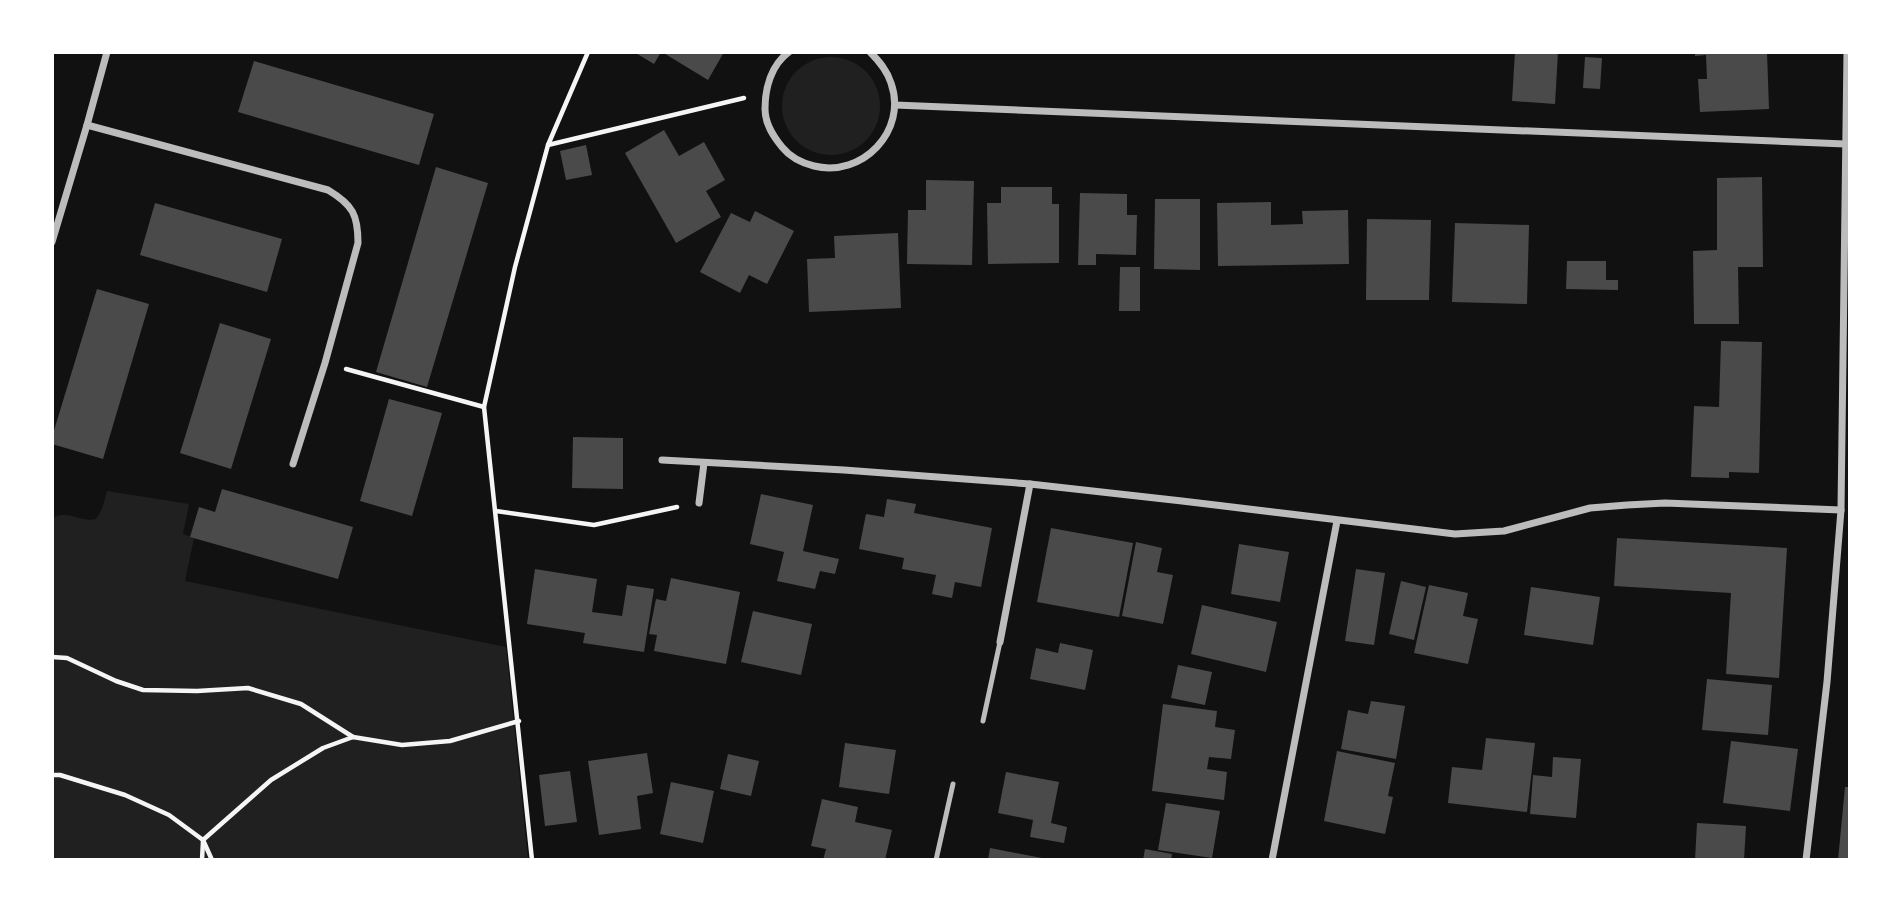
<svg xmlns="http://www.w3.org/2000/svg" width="1902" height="912" viewBox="0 0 1902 912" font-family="'IBM Plex Sans',sans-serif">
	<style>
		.green { fill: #202020 }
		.building { fill: #4a4a4a }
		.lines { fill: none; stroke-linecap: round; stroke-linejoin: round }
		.path { stroke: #f5f5f5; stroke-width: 4.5 }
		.service { stroke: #bcbcbc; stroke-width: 5 }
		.minor { stroke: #bcbcbc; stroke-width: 7 }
	</style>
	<rect width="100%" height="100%" fill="#111"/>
	<g class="green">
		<circle cx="831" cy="106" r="49"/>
		<path d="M 107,491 L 189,504 L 183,534 L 194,538 L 185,581 L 506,647 L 528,859 L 53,859 L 52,518 C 68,509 81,523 96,519 L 102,509 Z"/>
	</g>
	<g class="building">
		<path d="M 634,52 L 661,52 L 654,64 Z"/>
		<path d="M 662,52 L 724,52 L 708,80 Z"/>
		<path d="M 1515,52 L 1558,52 L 1555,104 L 1512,101 Z"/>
		<path d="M 1695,52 L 1767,52 L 1769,109 L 1700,112 L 1698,79 L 1707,79 L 1706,55 L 1695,56 Z"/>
		<path d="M 1585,57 L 1602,58 L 1600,89 L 1583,88 Z"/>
		<path d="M 254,61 L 434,114 L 419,165 L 238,112 Z"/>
		<path d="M 664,130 L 679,156 L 704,142 L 725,180 L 706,191 L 721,217 L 676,243 L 625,153 Z"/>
		<path d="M 586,145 L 592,175 L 566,180 L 560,151 Z"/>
		<path d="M 436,167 L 488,183 L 427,387 L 376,372 Z"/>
		<path d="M 1762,177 L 1763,267 L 1738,267 L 1739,324 L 1694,324 L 1693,251 L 1717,250 L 1717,178 Z"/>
		<path d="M 926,180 L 974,181 L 972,265 L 907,264 L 908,210 L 926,210 Z"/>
		<path d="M 1001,187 L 1052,187 L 1052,204 L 1059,204 L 1059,263 L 988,264 L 987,203 L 1001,203 Z"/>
		<path d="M 1080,193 L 1127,194 L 1127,215 L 1137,215 L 1136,255 L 1096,254 L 1096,265 L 1078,265 Z"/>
		<path d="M 1155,199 L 1200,199 L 1200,270 L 1154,269 Z"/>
		<path d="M 1271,202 L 1271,225 L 1303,224 L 1302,211 L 1348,210 L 1349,264 L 1218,266 L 1217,203 Z"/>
		<path d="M 155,203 L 282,239 L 267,292 L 140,255 Z"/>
		<path d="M 755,211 L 794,231 L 767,284 L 749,275 L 740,293 L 700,272 L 731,213 L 750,222 Z"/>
		<path d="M 1367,219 L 1431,220 L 1429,300 L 1366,300 Z"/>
		<path d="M 1455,223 L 1529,225 L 1527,304 L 1452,302 Z"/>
		<path d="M 898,233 L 901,308 L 809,312 L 807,259 L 835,258 L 834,236 Z"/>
		<path d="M 1567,261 L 1606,261 L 1606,280 L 1618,280 L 1618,290 L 1566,289 Z"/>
		<path d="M 1120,267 L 1140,267 L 1140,311 L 1119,311 Z"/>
		<path d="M 97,289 L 149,304 L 103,459 L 52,444 L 52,437 Z"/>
		<path d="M 220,323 L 271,339 L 231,469 L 180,453 Z"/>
		<path d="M 1721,341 L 1762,342 L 1759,473 L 1729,472 L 1729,478 L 1691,477 L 1694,406 L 1719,407 Z"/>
		<path d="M 389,399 L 442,413 L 412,516 L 360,501 Z"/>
		<path d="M 573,437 L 623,438 L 623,489 L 572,488 Z"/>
		<path d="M 222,489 L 353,527 L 338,579 L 190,537 L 199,507 L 215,512 Z"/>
		<path d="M 761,494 L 813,505 L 803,551 L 839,559 L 835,574 L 820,571 L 815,589 L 777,581 L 784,552 L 750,544 Z"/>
		<path d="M 887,499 L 916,504 L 914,513 L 992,528 L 981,587 L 955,582 L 952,598 L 932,594 L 936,575 L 902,569 L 904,558 L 859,549 L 866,514 L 884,517 Z"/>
		<path d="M 1051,528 L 1133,543 L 1119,617 L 1037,602 Z"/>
		<path d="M 1617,538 L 1787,548 L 1779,678 L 1726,674 L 1731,593 L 1614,586 Z"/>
		<path d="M 1136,542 L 1162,548 L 1157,572 L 1173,575 L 1163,624 L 1122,616 Z"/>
		<path d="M 1239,544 L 1289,552 L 1280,602 L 1231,594 Z"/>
		<path d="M 535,569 L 597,579 L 592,612 L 622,616 L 627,585 L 654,589 L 644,652 L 583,643 L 585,633 L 527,624 Z"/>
		<path d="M 1356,569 L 1385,573 L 1374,645 L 1345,641 Z"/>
		<path d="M 671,578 L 740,592 L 726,664 L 654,651 L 657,635 L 649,634 L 656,599 L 666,601 Z"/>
		<path d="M 1401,581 L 1426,587 L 1414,640 L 1389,634 Z"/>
		<path d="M 1429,585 L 1468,593 L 1463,616 L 1478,619 L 1468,664 L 1414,653 Z"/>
		<path d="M 1531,587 L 1600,597 L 1593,645 L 1524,635 Z"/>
		<path d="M 1202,605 L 1277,622 L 1266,672 L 1191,654 Z"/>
		<path d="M 753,611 L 812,624 L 801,675 L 741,662 Z"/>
		<path d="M 1060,643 L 1093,650 L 1085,690 L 1030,679 L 1036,648 L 1058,653 Z"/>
		<path d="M 1178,665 L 1212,672 L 1205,705 L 1171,698 Z"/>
		<path d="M 1707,679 L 1772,685 L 1768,735 L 1702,730 Z"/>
		<path d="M 1371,701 L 1405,706 L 1396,759 L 1341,749 L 1348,710 L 1368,714 Z"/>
		<path d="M 1163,704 L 1217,711 L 1215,727 L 1235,730 L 1231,759 L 1209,757 L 1207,769 L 1227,772 L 1224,800 L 1152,791 Z"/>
		<path d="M 1486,738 L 1535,743 L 1527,812 L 1448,803 L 1452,767 L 1482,770 Z"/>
		<path d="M 1731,741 L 1798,749 L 1790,811 L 1723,803 Z"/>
		<path d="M 845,743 L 896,750 L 889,794 L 839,787 Z"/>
		<path d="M 1337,751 L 1395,763 L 1388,796 L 1393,797 L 1385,834 L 1324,821 Z"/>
		<path d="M 647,753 L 653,793 L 637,796 L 641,829 L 599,835 L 588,761 Z"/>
		<path d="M 728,754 L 759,761 L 751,796 L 720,789 Z"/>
		<path d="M 1553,757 L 1581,759 L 1576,818 L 1530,814 L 1533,775 L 1552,777 Z"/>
		<path d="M 570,771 L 577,822 L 545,826 L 539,775 Z"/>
		<path d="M 1006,772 L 1059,782 L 1051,823 L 1067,827 L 1064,843 L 1030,837 L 1033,820 L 998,813 Z"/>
		<path d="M 671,782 L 714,791 L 703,843 L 660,834 Z"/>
		<path d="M 1845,787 L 1850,787 L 1850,860 L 1838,860 Z"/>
		<path d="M 822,799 L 858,807 L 855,822 L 892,830 L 885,860 L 823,860 L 826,849 L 811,846 Z"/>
		<path d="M 1166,803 L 1220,811 L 1212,858 L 1158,850 Z"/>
		<path d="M 1697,823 L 1746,826 L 1744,860 L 1695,860 Z"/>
		<path d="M 990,848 L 1042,858 L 1042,860 L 988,860 Z"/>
		<path d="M 1145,849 L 1172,854 L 1171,860 L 1143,860 Z"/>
	</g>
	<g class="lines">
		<g class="path">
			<path d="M 548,145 L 744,98"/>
			<path d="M 346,369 L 484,407"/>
			<path d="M 496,511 L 594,525 L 677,507"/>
			<path d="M 52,657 L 67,658 L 116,681 L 143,690 L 197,691 L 248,688 L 301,704 L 353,737"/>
			<path d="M 52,775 L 60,775 L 125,795 L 169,815 L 203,840 L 271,780 L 323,748 L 353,737 L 402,745 L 450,741 L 519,721"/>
			<path d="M 203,840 L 212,860"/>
			<path d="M 202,860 L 203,841"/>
			<path d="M 532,860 L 484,407 L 515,267 L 548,145 L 588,52"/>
		</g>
		<g class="service">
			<path d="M 983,721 L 1000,642"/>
			<path d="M 936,860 L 953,784"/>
		</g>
		<g class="minor">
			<path d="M 789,52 C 771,65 765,88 765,109 C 765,124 773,136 782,147 C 790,157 802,163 814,166 C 862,178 908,131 891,83 C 887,70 879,61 870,52"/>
			<path d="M 895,105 L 1845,144"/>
			<path d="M 87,125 L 328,190 C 353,205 358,215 358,243 L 325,363 L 293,464"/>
			<path d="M 52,242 L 87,125 L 107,52"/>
			<path d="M 662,460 L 844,470 L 1030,484 L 1182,501 L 1455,534 L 1504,531 L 1590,508 L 1627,505 L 1665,503 L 1841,510"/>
			<path d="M 699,503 L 704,463"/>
			<path d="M 1000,642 L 1030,484"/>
			<path d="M 1272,860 L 1337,521"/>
			<path d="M 1806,860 L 1827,682 L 1841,510 L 1847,52"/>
		</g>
	</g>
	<rect width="1902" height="912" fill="none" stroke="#ffffff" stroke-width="108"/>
</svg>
